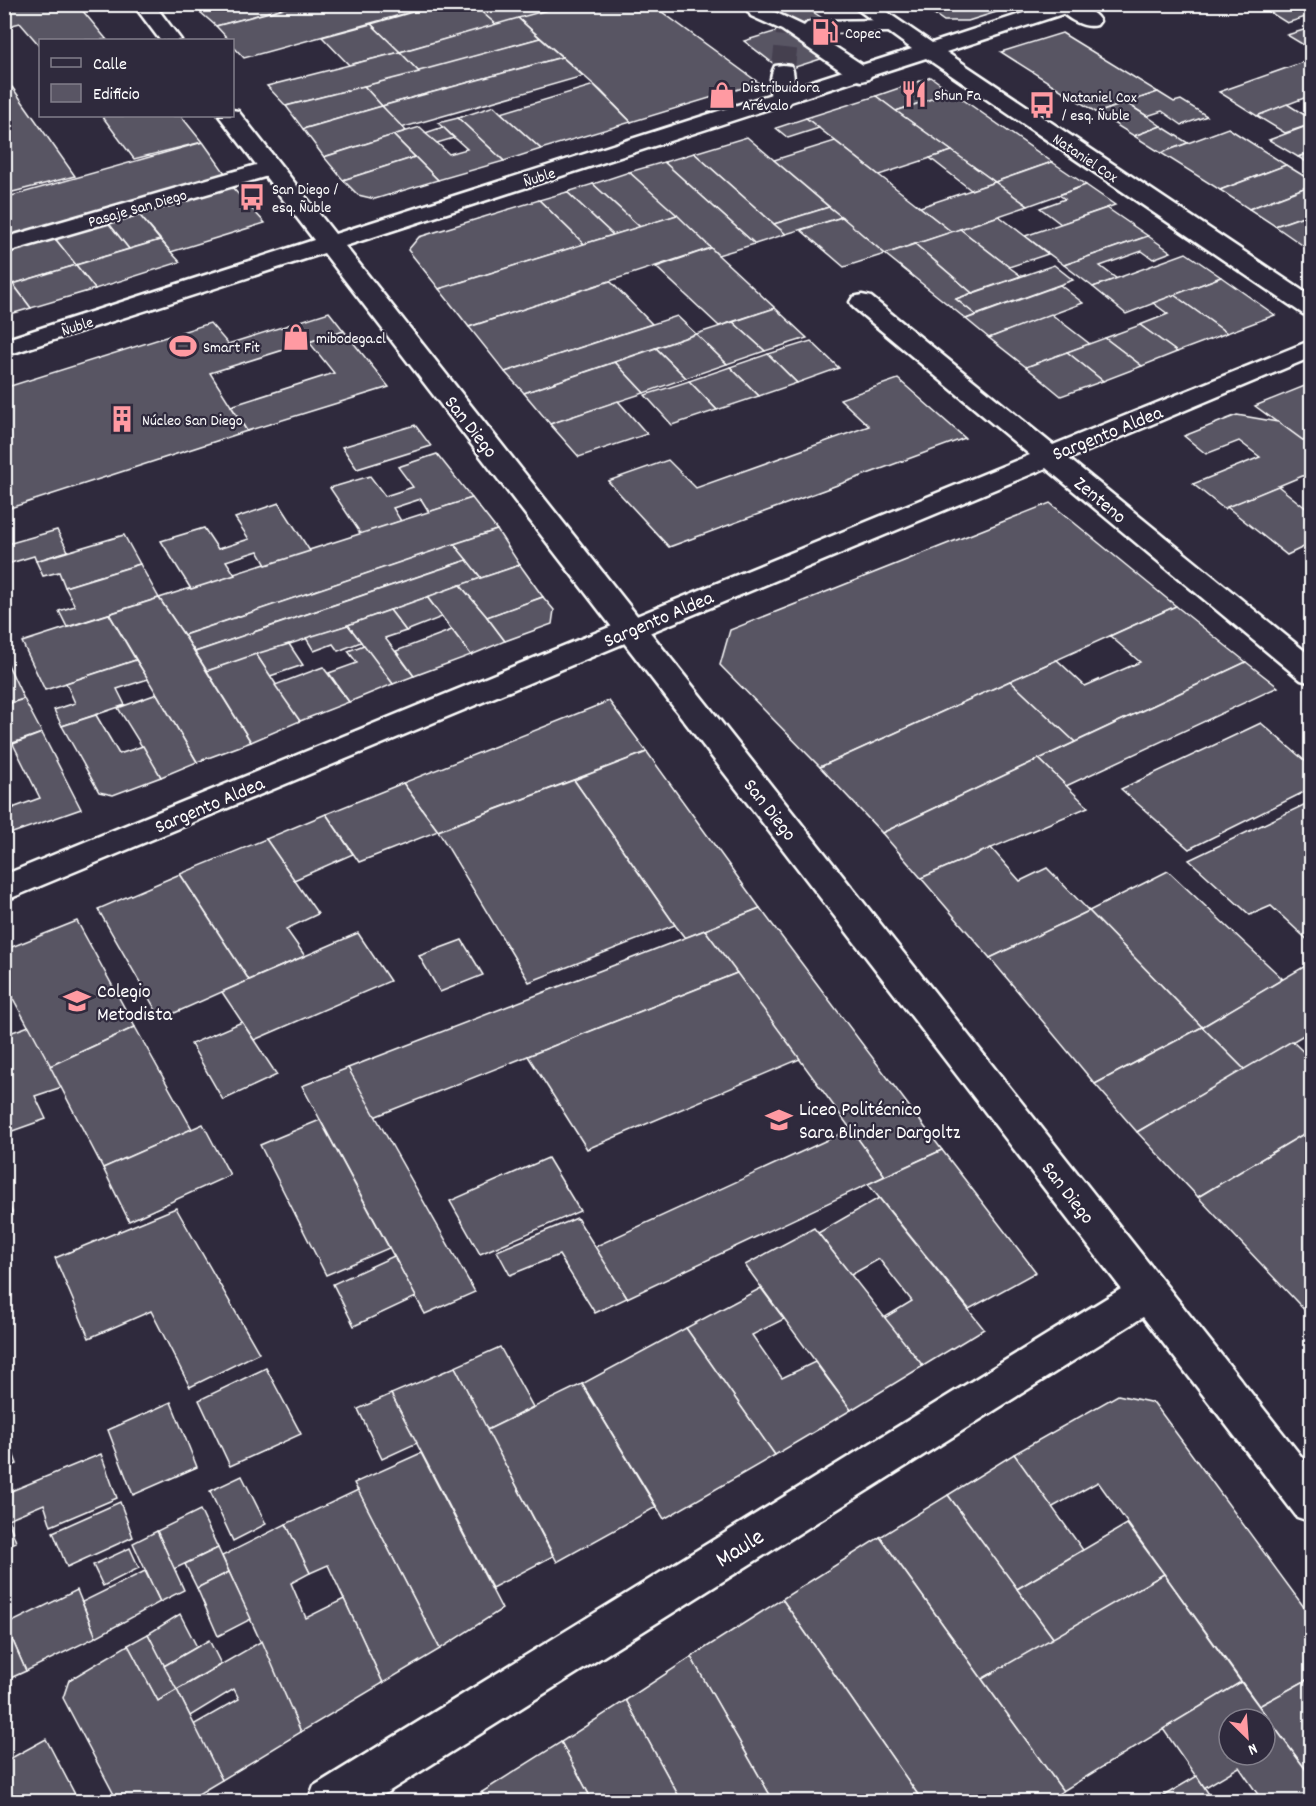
<svg xmlns="http://www.w3.org/2000/svg" width="1316" height="1806" viewBox="0 0 1316 1806" font-family="Dekko,sans-serif">
	<style>
		.building { fill: #595564; stroke: #fff; stroke-width: 1.5; fill-rule: evenodd }
		.lines { fill: none; stroke-linecap: round; stroke-linejoin: round }
		.minor-tunnel { stroke: #443f50; stroke-width: 23; stroke-dasharray: 23 12; stroke-linecap: butt }
		.minor-casing { stroke: #fff; stroke-width: 5 }
		.major-casing { stroke: #fff; stroke-width: 5 }
		.minor { fill: #2f2a3d; fill-rule: evenodd }
		.major { fill: #2f2a3d; fill-rule: evenodd }
		.labels { text-anchor: middle; stroke-width: 4.5; stroke-linejoin: round; paint-order: stroke }
		.far-poi-label { font-size: 16px; fill: #fff; stroke: #2f2a3d; text-anchor: start }
		.far-street-label { font-size: 16px; fill: #fff; stroke: #2f2a3d }
		.street-label { font-size: 20px; fill: #fff; stroke: #2f2a3d }
		.poi-label { font-size: 20px; fill: #fff; stroke: #2f2a3d; text-anchor: start }
		.near-street-label { font-size: 24px; fill: #fff; stroke: #2f2a3d }
	</style>
	<rect width="100%" height="100%" fill="#2f2a3d"/>
	<filter id="ink" filterUnits="userSpaceOnUse"><feTurbulence type="fractalNoise" baseFrequency=".0167" numOctaves="2"/><feDisplacementMap in="SourceGraphic" scale="12" xChannelSelector="R" yChannelSelector="G"/><feConvolveMatrix kernelMatrix="1 2 1 2 8 2 1 2 1" color-interpolation-filters="sRGB"/></filter>
	<g filter="url(#ink)">
		<g class="building">
			<path d="M 4,4 L 77,4 L 107,40 L 40,40 L 40,46 L 20,23 L 4,27 Z"/>
			<path d="M 191,4 L 300,4 L 216,26 Z"/>
			<path d="M 300,4 L 440,4 L 244,58 L 232,45 L 232,40 L 229,40 L 216,26 Z"/>
			<path d="M 440,4 L 473,4 L 497,25 L 400,52 L 371,24 Z"/>
			<path d="M 512,4 L 549,4 L 554,9 L 497,25 L 483,13 Z"/>
			<path d="M 569,4 L 651,4 L 759,83 L 631,122 L 601,91 L 518,18 Z"/>
			<path d="M 796,4 L 801,4 L 828,22 L 799,32 L 771,13 Z"/>
			<path d="M 920,4 L 1022,4 L 968,21 L 944,21 Z"/>
			<path d="M 1257,4 L 1312,4 L 1312,15 L 1287,23 Z"/>
			<path d="M 518,18 L 540,38 L 419,72 L 400,52 Z"/>
			<path d="M 371,24 L 400,52 L 349,65 L 322,37 Z"/>
			<path d="M 787,28 L 827,57 L 783,71 L 744,41 Z"/>
			<path d="M 1307,29 L 1312,31 L 1312,50 L 1287,35 Z"/>
			<path d="M 1062,33 L 1158,92 L 1097,113 L 1001,52 Z"/>
			<path d="M 540,38 L 562,57 L 382,106 L 364,86 Z"/>
			<path d="M 400,52 L 419,72 L 286,106 L 267,86 Z"/>
			<path d="M 562,57 L 583,76 L 401,128 L 382,106 Z"/>
			<path d="M 1312,59 L 1312,95 L 1257,116 L 1219,92 Z"/>
			<path d="M 931,77 L 952,92 L 896,111 L 876,96 Z"/>
			<path d="M 594,85 L 631,122 L 541,149 L 501,113 Z"/>
			<path d="M 364,86 L 382,106 L 303,129 L 286,106 Z"/>
			<path d="M 12,87 L 75,176 L 5,194 L 4,89 Z"/>
			<path d="M 952,92 L 1052,162 L 995,182 L 896,111 Z"/>
			<path d="M 1158,92 L 1174,102 L 1181,100 L 1207,116 L 1182,125 L 1162,111 L 1147,116 L 1126,103 Z"/>
			<path d="M 876,96 L 896,111 L 952,151 L 879,175 L 806,118 Z"/>
			<path d="M 1126,103 L 1147,116 L 1161,126 L 1134,136 L 1097,113 Z"/>
			<path d="M 1287,104 L 1306,116 L 1312,114 L 1312,124 L 1285,133 L 1257,116 Z"/>
			<path d="M 382,106 L 406,131 L 324,157 L 303,129 Z"/>
			<path d="M 494,106 L 501,113 L 541,149 L 504,161 L 458,118 Z"/>
			<path d="M 102,116 L 181,116 L 202,142 L 134,159 Z"/>
			<path d="M 458,118 L 504,161 L 438,180 L 393,135 L 420,127 L 449,154 L 467,149 L 438,123 Z"/>
			<path d="M 806,118 L 819,128 L 788,138 L 776,128 Z"/>
			<path d="M 1312,124 L 1312,152 L 1298,157 L 1269,140 Z"/>
			<path d="M 1161,126 L 1188,143 L 1161,153 L 1134,136 Z"/>
			<path d="M 443,127 L 454,138 L 437,143 L 425,133 Z"/>
			<path d="M 1228,128 L 1286,165 L 1220,190 L 1161,153 Z"/>
			<path d="M 393,135 L 415,157 L 343,180 L 324,157 Z"/>
			<path d="M 747,137 L 774,160 L 829,207 L 774,224 L 694,153 Z"/>
			<path d="M 835,141 L 920,207 L 952,232 L 885,254 L 774,160 Z"/>
			<path d="M 203,142 L 225,173 L 4,239 L 4,198 Z"/>
			<path d="M 952,151 L 995,182 L 971,190 L 930,158 Z"/>
			<path d="M 1312,152 L 1312,165 L 1298,157 Z"/>
			<path d="M 694,153 L 774,224 L 786,234 L 755,244 L 664,162 Z"/>
			<path d="M 415,157 L 438,180 L 375,199 L 358,195 L 343,180 Z"/>
			<path d="M 664,162 L 755,244 L 718,255 L 629,172 Z"/>
			<path d="M 1052,162 L 1086,185 L 1028,206 L 995,182 Z"/>
			<path d="M 1286,165 L 1312,181 L 1312,185 L 1249,209 L 1220,190 Z"/>
			<path d="M 629,172 L 677,215 L 640,227 L 593,184 Z"/>
			<path d="M 995,182 L 1028,206 L 952,232 L 920,207 Z"/>
			<path d="M 229,184 L 265,223 L 171,252 L 136,211 Z"/>
			<path d="M 593,184 L 640,227 L 613,235 L 567,192 Z"/>
			<path d="M 1086,185 L 1115,205 L 1061,224 L 1040,208 L 1065,199 L 1059,195 Z"/>
			<path d="M 1312,185 L 1312,213 L 1275,226 L 1249,209 Z"/>
			<path d="M 567,192 L 613,235 L 584,244 L 539,200 Z"/>
			<path d="M 539,200 L 584,244 L 439,289 L 408,250 L 419,237 Z"/>
			<path d="M 829,207 L 842,217 L 786,234 L 774,224 Z"/>
			<path d="M 1107,208 L 1148,236 L 1064,265 L 1025,236 Z"/>
			<path d="M 136,211 L 160,240 L 129,249 L 106,220 Z"/>
			<path d="M 1312,213 L 1312,247 L 1308,249 L 1275,226 Z"/>
			<path d="M 677,215 L 711,248 L 469,327 L 439,289 Z"/>
			<path d="M 999,216 L 1025,236 L 1048,254 L 1009,267 L 960,229 Z"/>
			<path d="M 842,217 L 885,254 L 844,267 L 801,230 Z"/>
			<path d="M 106,220 L 129,249 L 76,265 L 53,236 Z"/>
			<path d="M 960,229 L 1009,267 L 1021,276 L 972,293 L 915,244 Z"/>
			<path d="M 53,236 L 76,265 L 13,284 L 4,273 L 4,250 Z"/>
			<path d="M 1148,236 L 1171,252 L 1153,259 L 1142,251 L 1100,266 L 1117,279 L 1093,287 L 1064,265 Z"/>
			<path d="M 160,240 L 180,262 L 95,289 L 76,265 Z"/>
			<path d="M 915,244 L 972,293 L 956,299 L 976,315 L 966,319 L 885,254 Z"/>
			<path d="M 711,248 L 718,255 L 775,308 L 719,326 L 656,267 Z"/>
			<path d="M 1186,253 L 1221,277 L 1126,314 L 1093,287 Z"/>
			<path d="M 76,265 L 95,289 L 31,308 L 13,284 Z"/>
			<path d="M 1054,265 L 1073,280 L 976,315 L 956,299 Z"/>
			<path d="M 1221,277 L 1275,315 L 1227,333 L 1174,295 Z"/>
			<path d="M 610,281 L 652,324 L 505,372 L 469,327 Z"/>
			<path d="M 13,284 L 31,308 L 4,316 L 4,286 Z"/>
			<path d="M 1060,285 L 1083,303 L 989,338 L 966,319 Z"/>
			<path d="M 1174,295 L 1227,333 L 1177,352 L 1140,325 L 1168,314 L 1153,303 Z"/>
			<path d="M 775,308 L 807,338 L 765,351 L 733,322 Z"/>
			<path d="M 329,312 L 344,331 L 210,373 L 247,431 L 4,510 L 4,388 L 210,323 L 228,344 Z"/>
			<path d="M 1051,314 L 1090,344 L 1026,367 L 989,338 Z"/>
			<path d="M 677,316 L 696,334 L 524,393 L 505,372 Z"/>
			<path d="M 733,322 L 765,351 L 727,364 L 696,334 Z"/>
			<path d="M 1140,325 L 1177,352 L 1142,366 L 1105,338 Z"/>
			<path d="M 344,331 L 389,387 L 247,431 L 231,406 L 334,373 L 309,342 Z"/>
			<path d="M 696,334 L 727,364 L 686,378 L 656,348 Z"/>
			<path d="M 1105,338 L 1142,366 L 1103,381 L 1067,352 Z"/>
			<path d="M 811,341 L 839,368 L 797,383 L 768,354 Z"/>
			<path d="M 656,348 L 686,378 L 644,393 L 615,362 Z"/>
			<path d="M 1067,352 L 1103,381 L 1061,396 L 1026,367 Z"/>
			<path d="M 768,354 L 797,383 L 759,396 L 730,367 Z"/>
			<path d="M 615,362 L 644,393 L 550,424 L 524,393 Z"/>
			<path d="M 730,367 L 759,396 L 717,410 L 689,381 Z"/>
			<path d="M 898,379 L 965,438 L 669,547 L 608,481 L 668,460 L 696,488 L 869,426 L 840,399 Z"/>
			<path d="M 689,381 L 717,410 L 672,425 L 645,395 Z"/>
			<path d="M 1312,383 L 1312,442 L 1307,444 L 1255,406 Z"/>
			<path d="M 618,401 L 647,434 L 579,457 L 550,424 Z"/>
			<path d="M 1237,415 L 1278,422 L 1312,447 L 1312,472 L 1224,509 L 1193,484 L 1260,457 L 1239,441 L 1206,454 L 1184,436 Z"/>
			<path d="M 415,425 L 431,446 L 357,469 L 342,447 Z"/>
			<path d="M 437,454 L 472,498 L 429,512 L 421,499 L 393,508 L 401,521 L 361,534 L 330,488 L 370,476 L 385,496 L 413,487 L 398,467 Z"/>
			<path d="M 1278,486 L 1312,513 L 1312,543 L 1287,555 L 1227,507 Z"/>
			<path d="M 472,498 L 497,530 L 184,635 L 159,598 Z"/>
			<path d="M 279,503 L 310,551 L 266,565 L 258,551 L 226,561 L 235,575 L 191,589 L 161,541 L 204,528 L 218,549 L 249,539 L 235,518 Z"/>
			<path d="M 1050,503 L 1176,606 L 820,767 L 720,665 L 730,630 Z"/>
			<path d="M 57,530 L 68,551 L 36,561 L 34,556 L 4,565 L 4,545 Z"/>
			<path d="M 497,530 L 520,565 L 481,578 L 454,544 Z"/>
			<path d="M 124,535 L 140,564 L 65,587 L 59,572 L 43,576 L 36,561 Z"/>
			<path d="M 454,544 L 467,560 L 195,652 L 184,635 Z"/>
			<path d="M 467,560 L 481,578 L 348,625 L 207,671 L 195,652 Z"/>
			<path d="M 140,564 L 159,598 L 67,627 L 59,611 L 75,606 L 65,587 Z"/>
			<path d="M 520,565 L 543,597 L 487,617 L 460,585 Z"/>
			<path d="M 460,585 L 487,617 L 505,641 L 471,655 L 427,597 Z"/>
			<path d="M 427,597 L 442,617 L 406,631 L 390,610 Z"/>
			<path d="M 543,597 L 554,610 L 552,624 L 505,641 L 487,617 Z"/>
			<path d="M 159,598 L 184,635 L 251,742 L 197,762 L 109,614 Z"/>
			<path d="M 1176,606 L 1246,662 L 1075,742 L 1010,681 L 1057,660 L 1085,686 L 1140,662 L 1110,636 Z"/>
			<path d="M 390,610 L 406,631 L 385,638 L 414,676 L 393,684 L 348,625 Z"/>
			<path d="M 109,614 L 136,660 L 45,690 L 22,642 Z"/>
			<path d="M 348,625 L 361,642 L 338,651 L 333,644 L 314,651 L 306,638 Z"/>
			<path d="M 452,630 L 471,655 L 414,676 L 396,651 Z"/>
			<path d="M 289,644 L 303,665 L 270,676 L 256,654 Z"/>
			<path d="M 364,645 L 393,684 L 349,702 L 329,673 L 357,663 L 348,651 Z"/>
			<path d="M 256,654 L 300,721 L 251,742 L 207,671 Z"/>
			<path d="M 4,656 L 24,699 L 4,705 Z"/>
			<path d="M 136,660 L 148,679 L 117,689 L 125,705 L 62,726 L 54,710 L 75,703 L 66,683 Z"/>
			<path d="M 1246,662 L 1278,687 L 1066,786 L 1039,759 Z"/>
			<path d="M 323,667 L 349,702 L 300,721 L 275,685 Z"/>
			<path d="M 1010,681 L 1075,742 L 882,833 L 820,767 Z"/>
			<path d="M 157,694 L 197,762 L 161,777 L 118,708 Z"/>
			<path d="M 24,699 L 42,733 L 4,746 L 4,705 Z"/>
			<path d="M 609,701 L 647,752 L 438,831 L 403,783 Z"/>
			<path d="M 96,715 L 119,754 L 143,746 L 161,777 L 113,795 L 99,792 L 62,726 Z"/>
			<path d="M 1261,723 L 1312,767 L 1312,788 L 1189,849 L 1121,789 Z"/>
			<path d="M 42,733 L 81,809 L 4,836 L 4,811 L 40,798 L 13,744 Z"/>
			<path d="M 647,752 L 760,908 L 685,938 L 675,925 L 574,780 Z"/>
			<path d="M 1039,759 L 1088,807 L 921,878 L 882,833 Z"/>
			<path d="M 574,780 L 675,925 L 529,982 L 438,831 Z"/>
			<path d="M 403,783 L 438,831 L 359,862 L 326,814 Z"/>
			<path d="M 4,789 L 14,808 L 4,811 Z"/>
			<path d="M 1312,801 L 1312,944 L 1271,906 L 1250,915 L 1189,860 Z"/>
			<path d="M 326,814 L 353,854 L 294,880 L 266,839 Z"/>
			<path d="M 266,839 L 318,914 L 286,929 L 305,956 L 249,980 L 180,874 Z"/>
			<path d="M 991,848 L 1020,881 L 1047,868 L 1089,911 L 990,958 L 921,878 Z"/>
			<path d="M 1168,871 L 1283,979 L 1202,1027 L 1089,911 Z"/>
			<path d="M 180,874 L 249,980 L 161,1019 L 98,909 Z"/>
			<path d="M 760,908 L 942,1150 L 885,1176 L 705,930 Z"/>
			<path d="M 1089,911 L 1202,1027 L 1095,1084 L 990,958 Z"/>
			<path d="M 77,921 L 135,1027 L 50,1066 L 4,982 L 4,950 Z"/>
			<path d="M 705,930 L 737,973 L 374,1117 L 348,1068 Z"/>
			<path d="M 358,933 L 390,981 L 254,1040 L 222,992 Z"/>
			<path d="M 462,940 L 483,975 L 440,992 L 419,956 Z"/>
			<path d="M 1312,962 L 1312,1030 L 1245,1070 L 1202,1027 Z"/>
			<path d="M 737,973 L 800,1059 L 587,1149 L 528,1056 Z"/>
			<path d="M 242,1022 L 277,1075 L 223,1100 L 191,1044 Z"/>
			<path d="M 29,1026 L 62,1087 L 35,1096 L 46,1119 L 4,1134 L 4,1035 Z"/>
			<path d="M 135,1027 L 192,1129 L 103,1168 L 50,1066 Z"/>
			<path d="M 1202,1027 L 1245,1070 L 1137,1132 L 1095,1084 Z"/>
			<path d="M 1292,1041 L 1312,1060 L 1312,1129 L 1198,1197 L 1137,1132 Z"/>
			<path d="M 348,1068 L 475,1292 L 425,1314 L 302,1086 Z"/>
			<path d="M 320,1120 L 389,1248 L 326,1275 L 260,1145 Z"/>
			<path d="M 203,1124 L 230,1175 L 129,1221 L 103,1168 Z"/>
			<path d="M 851,1129 L 885,1176 L 627,1298 L 594,1247 Z"/>
			<path d="M 1312,1129 L 1312,1318 L 1198,1197 Z"/>
			<path d="M 942,1150 L 1036,1272 L 969,1309 L 868,1184 Z"/>
			<path d="M 548,1158 L 580,1211 L 480,1254 L 450,1201 Z"/>
			<path d="M 4,1193 L 12,1212 L 4,1215 Z"/>
			<path d="M 879,1198 L 984,1329 L 923,1366 L 884,1318 L 912,1301 L 879,1259 L 851,1275 L 818,1233 Z"/>
			<path d="M 176,1208 L 259,1353 L 190,1387 L 151,1311 L 89,1338 L 55,1258 Z"/>
			<path d="M 577,1218 L 627,1298 L 595,1313 L 559,1255 L 510,1275 L 497,1251 Z"/>
			<path d="M 814,1228 L 923,1366 L 851,1410 L 745,1265 Z"/>
			<path d="M 394,1256 L 416,1297 L 354,1326 L 333,1284 Z"/>
			<path d="M 761,1288 L 784,1319 L 752,1335 L 782,1378 L 815,1362 L 851,1410 L 775,1455 L 686,1328 Z"/>
			<path d="M 686,1328 L 775,1455 L 664,1519 L 582,1384 Z"/>
			<path d="M 500,1347 L 533,1407 L 487,1430 L 455,1367 Z"/>
			<path d="M 455,1367 L 553,1556 L 492,1588 L 391,1394 Z"/>
			<path d="M 266,1368 L 301,1434 L 230,1466 L 199,1400 Z"/>
			<path d="M 582,1384 L 656,1507 L 557,1562 L 487,1430 Z"/>
			<path d="M 391,1394 L 417,1443 L 382,1459 L 358,1409 Z"/>
			<path d="M 1118,1395 L 1154,1403 L 1312,1618 L 1312,1677 L 1259,1706 L 1098,1482 L 1051,1508 L 1014,1454 Z"/>
			<path d="M 171,1402 L 197,1467 L 133,1495 L 108,1430 Z"/>
			<path d="M 4,1428 L 17,1464 L 4,1469 Z"/>
			<path d="M 421,1453 L 502,1609 L 440,1649 L 354,1483 Z"/>
			<path d="M 101,1454 L 117,1498 L 51,1526 L 44,1504 L 8,1519 L 16,1542 L 4,1547 L 4,1494 Z"/>
			<path d="M 1014,1454 L 1083,1550 L 1017,1589 L 948,1495 Z"/>
			<path d="M 242,1476 L 266,1524 L 233,1541 L 210,1491 Z"/>
			<path d="M 358,1490 L 440,1649 L 383,1683 L 328,1565 L 310,1573 L 286,1524 Z"/>
			<path d="M 948,1495 L 1054,1639 L 982,1679 L 880,1537 Z"/>
			<path d="M 120,1502 L 133,1537 L 67,1567 L 53,1532 Z"/>
			<path d="M 200,1510 L 218,1548 L 174,1569 L 157,1531 Z"/>
			<path d="M 286,1524 L 310,1573 L 291,1583 L 306,1618 L 344,1599 L 383,1683 L 301,1732 L 222,1556 Z"/>
			<path d="M 1127,1524 L 1164,1574 L 1054,1639 L 1017,1589 Z"/>
			<path d="M 157,1531 L 184,1590 L 160,1602 L 133,1543 Z"/>
			<path d="M 880,1537 L 982,1679 L 1063,1791 L 1046,1802 L 923,1802 L 782,1599 Z"/>
			<path d="M 130,1548 L 139,1568 L 103,1586 L 93,1565 Z"/>
			<path d="M 218,1548 L 229,1572 L 197,1588 L 185,1564 Z"/>
			<path d="M 145,1571 L 160,1602 L 96,1637 L 82,1602 Z"/>
			<path d="M 229,1572 L 251,1619 L 218,1636 L 197,1588 Z"/>
			<path d="M 1164,1574 L 1241,1682 L 1063,1791 L 982,1679 Z"/>
			<path d="M 77,1590 L 96,1637 L 26,1671 L 6,1625 Z"/>
			<path d="M 782,1599 L 923,1802 L 774,1802 L 691,1657 Z"/>
			<path d="M 180,1614 L 197,1647 L 164,1666 L 148,1634 Z"/>
			<path d="M 4,1625 L 6,1625 L 26,1671 L 4,1681 Z"/>
			<path d="M 148,1634 L 177,1690 L 158,1701 L 128,1645 Z"/>
			<path d="M 209,1640 L 221,1664 L 177,1690 L 164,1666 Z"/>
			<path d="M 262,1641 L 301,1732 L 222,1780 L 193,1725 L 239,1699 L 234,1689 L 190,1716 L 177,1690 Z"/>
			<path d="M 128,1645 L 158,1701 L 177,1690 L 222,1780 L 185,1802 L 118,1802 L 63,1698 L 69,1680 Z"/>
			<path d="M 691,1657 L 774,1802 L 682,1802 L 626,1700 Z"/>
			<path d="M 1312,1677 L 1312,1778 L 1259,1706 Z"/>
			<path d="M 1241,1682 L 1312,1778 L 1312,1802 L 1263,1802 L 1239,1767 L 1204,1788 L 1163,1729 ZM 1229,1719 L 1265,1719 L 1265,1755 L 1229,1755 Z"/>
			<path d="M 626,1700 L 682,1802 L 593,1802 L 561,1742 Z"/>
			<path d="M 46,1739 L 79,1802 L 4,1802 L 4,1762 Z"/>
			<path d="M 561,1742 L 593,1802 L 487,1802 L 482,1792 Z"/>
			<path d="M 1197,1776 L 1214,1802 L 1153,1802 Z"/>
			<path d="M 482,1792 L 487,1802 L 468,1802 Z"/>
		</g>
		<g class="lines">
			<path class="minor-tunnel" d="M 783,71 L 788,29"/>
			<defs>
				<g id="minor">
					<path d="M 744,4 L 765,4 L 766,8 L 804,26 L 807,23 L 814,21 L 891,20 L 898,22 L 902,26 L 898,30 L 891,32 L 814,33 L 869,69 L 872,74 L 869,79 L 861,81 L 853,79 L 782,30 L 751,16 Z"/>
					<path d="M 1058,4 C 1074,4 1091,7 1100,21 L 1097,25 C 1084,29 1065,18 1057,7 Z"/>
					<path d="M 783,65 L 791,66 C 796,75 794,95 789,104 L 781,106 L 773,104 C 768,95 770,75 775,66 Z"/>
					<path d="M 270,161 L 278,163 L 281,168 L 278,173 L 4,253 L 4,238 Z"/>
					<path d="M 862,295 L 871,297 L 1053,445 L 1312,340 L 1312,357 L 1069,459 L 1312,657 L 1312,683 L 1301,680 L 1046,468 L 4,901 L 4,875 L 1030,455 L 853,307 L 850,302 L 853,297 Z"/>
					<path d="M 1148,1276 L 1162,1281 L 1167,1293 L 1162,1305 L 372,1802 L 308,1802 L 314,1786 L 1134,1281 Z"/>
				</g>
				<g id="major">
					<path d="M 133,4 L 154,4 L 181,40 L 160,40 Z"/>
					<path d="M 850,4 L 875,4 L 932,43 L 1051,4 L 1084,4 L 1081,8 L 946,52 L 1312,297 L 1312,316 L 1303,314 L 926,58 L 345,246 L 1312,1470 L 1312,1522 L 1297,1517 L 324,253 L 4,356 L 4,340 L 314,240 L 219,116 L 232,116 L 232,110 L 238,111 L 335,234 L 912,49 Z"/>
				</g>
			</defs>
			<use href="#minor" class="minor-casing"/>
			<use href="#major" class="major-casing"/>
			<use href="#minor" class="minor"/>
			<use href="#major" class="major"/>
		</g>
	</g>
	<defs>
		<symbol id="fuel-bare" viewBox="-9 -9 18 18"><path d="M-5.5-6h7V0h2V4h1.3V-2.5L3-4.5l.8-.8L6-3V5H2.5V1h-1V6h-7ZM-4.2-4.7v3.2H.2V-4.7Z" fill="#ff9aa2" stroke="#2f2a3d" stroke-width="2.5" paint-order="stroke"/></symbol>
		<symbol id="restaurant-bare" viewBox="-9 -9 18 18"><path d="M-5-6h1v4h1v-4h1v4h1v-4h1v5L-1.5 .5V6h-2V.5L-5-1ZM5-6V6H3V1.5H1.5Q1.5-4 5-6Z" fill="#ff9aa2" stroke="#2f2a3d" stroke-width="2.5" paint-order="stroke"/></symbol>
		<symbol id="shop-bare" viewBox="-9 -9 18 18"><path d="M-5-2.5h2.3a2.7 3.5 0 0 1 5.4 0H5L5.5 6h-11ZM-1.5-2.5h3a1.5 2.3 0 0 0-3 0Z" fill="#ff9aa2" stroke="#2f2a3d" stroke-width="2.5" paint-order="stroke"/></symbol>
		<symbol id="bus-bare" viewBox="-9 -9 18 18"><path d="M-5-6H5V4H4V6H2V4H-2V6H-4V4H-5ZM-3.5-4V0h7V-4ZM-3.5 1.2v1.5H-2V1.2ZM2 1.2v1.5H3.5V1.2Z" fill="#ff9aa2" stroke="#2f2a3d" stroke-width="2.5" paint-order="stroke"/></symbol>
		<symbol id="stadium-bare" viewBox="-9 -9 18 18"><path d="M0-5a6.5 5 0 1 0 0 10a6.5 5 0 1 0 0-10ZM-3.5-1.8h7v3.6h-7Z" fill="#ff9aa2" stroke="#2f2a3d" stroke-width="2.5" paint-order="stroke"/></symbol>
		<symbol id="building-bare" viewBox="-9 -9 18 18"><path d="M-4-6H4V6H1V3H-1V6H-4ZM-2.5-4.3h1.7v1.8h-1.7ZM.8-4.3h1.7v1.8H.8ZM-2.5-1h1.7V.8h-1.7ZM.8-1h1.7V.8H.8Z" fill="#ff9aa2" stroke="#2f2a3d" stroke-width="2.5" paint-order="stroke"/></symbol>
		<symbol id="school-bare" viewBox="-9 -9 18 18"><path d="M0-5L7-2L0 1L-7-2ZM-4 1L0 2.5L4 1V4Q0 6-4 4Z" fill="#ff9aa2" stroke="#2f2a3d" stroke-width="2.5" paint-order="stroke"/></symbol>
	</defs>
	<g fill-rule="evenodd">
		<use href="#fuel-bare" x="806" y="13" width="38" height="38"/>
		<use href="#restaurant-bare" x="895" y="75" width="38" height="38"/>
		<use href="#shop-bare" x="703" y="76" width="38" height="38"/>
		<use href="#bus-bare" x="1023" y="86" width="38" height="38"/>
		<use href="#bus-bare" x="233" y="178" width="38" height="38"/>
		<use href="#shop-bare" x="277" y="318" width="38" height="38"/>
		<use href="#stadium-bare" x="164" y="327" width="38" height="38"/>
		<use href="#building-bare" x="103" y="400" width="38" height="38"/>
		<use href="#school-bare" x="58" y="982" width="38" height="38"/>
		<use href="#school-bare" x="760" y="1101" width="38" height="38"/>
	</g>
	<g class="labels">
		<g class="far-poi-label">
			<text x="845" y="38">Copec</text>
			<text x="742" y="92">Distribuidora<tspan x="742" dy="18">Arévalo</tspan></text>
			<text x="934" y="100">Shun Fa</text>
			<text x="1062" y="102">Nataniel Cox<tspan x="1062" dy="18">/ esq. Ñuble</tspan></text>
			<text x="272" y="194">San Diego /<tspan x="272" dy="18">esq. Ñuble</tspan></text>
			<text x="316" y="343">mibodega.cl</text>
			<text x="203" y="352">Smart Fit</text>
			<text x="142" y="425">Núcleo San Diego</text>
		</g>
		<g class="far-street-label">
			<text transform="translate(1086 157) rotate(34)" y="6">Nataniel Cox</text>
			<text transform="translate(539 176) rotate(-18)" y="6">Ñuble</text>
			<text transform="translate(137 207) rotate(-16)" y="6">Pasaje San Diego</text>
			<text transform="translate(77 325) rotate(-18)" y="6">Ñuble</text>
		</g>
		<g class="street-label">
			<text transform="translate(472 426) rotate(52)" y="7">San Diego</text>
			<text transform="translate(1107 432) rotate(-22)" y="7">Sargento Aldea</text>
			<text transform="translate(1101 499) rotate(40)" y="7">Zenteno</text>
			<text transform="translate(658 618) rotate(-23)" y="7">Sargento Aldea</text>
			<text transform="translate(209 804) rotate(-23)" y="7">Sargento Aldea</text>
			<text transform="translate(771 809) rotate(52)" y="7">San Diego</text>
			<text transform="translate(1069 1192) rotate(52)" y="7">San Diego</text>
		</g>
		<g class="poi-label">
			<text x="97" y="997">Colegio<tspan x="97" dy="23">Metodista</tspan></text>
			<text x="799" y="1115">Liceo Politécnico<tspan x="799" dy="23">Sara Blinder Dargoltz</tspan></text>
		</g>
		<g class="near-street-label">
			<text transform="translate(739 1547) rotate(-32)" y="8">Maule</text>
		</g>
	</g>
	<rect width="1316" height="1806" fill="none" stroke="#2f2a3d" stroke-width="24"/>
	<rect x="12" y="12" width="1292" height="1782" fill="none" stroke="#fff" stroke-width="2" filter="url(#ink)"/>
	<rect x="39" y="39" width="195" height="78" fill="#2f2a3d" stroke="#827f8b" stroke-width="1.5"/>
	<rect x="51" y="58" width="30" height="9" fill="#2f2a3d" stroke="#827f8b" stroke-width="1.5"/>
	<text x="93" y="69" font-size="18" fill="#ffffff">Calle</text>
	<rect x="51" y="84" width="30" height="18" fill="#595564" stroke="#827f8b" stroke-width="1.5"/>
	<text x="93" y="99" font-size="18" fill="#ffffff">Edificio</text>
	<g transform="translate(1247 1737) rotate(155)"><circle r="28" fill="#2f2a3d" stroke="#827f8b" stroke-width="1.5"/>
	<path d="M0-4.5L10 22L0 15L-10 22Z" fill="#ff9aa2"/>
	<text y="-9" font-size="16" font-weight="bold" text-anchor="middle" fill="#ffffff">N</text>
	</g>
</svg>
